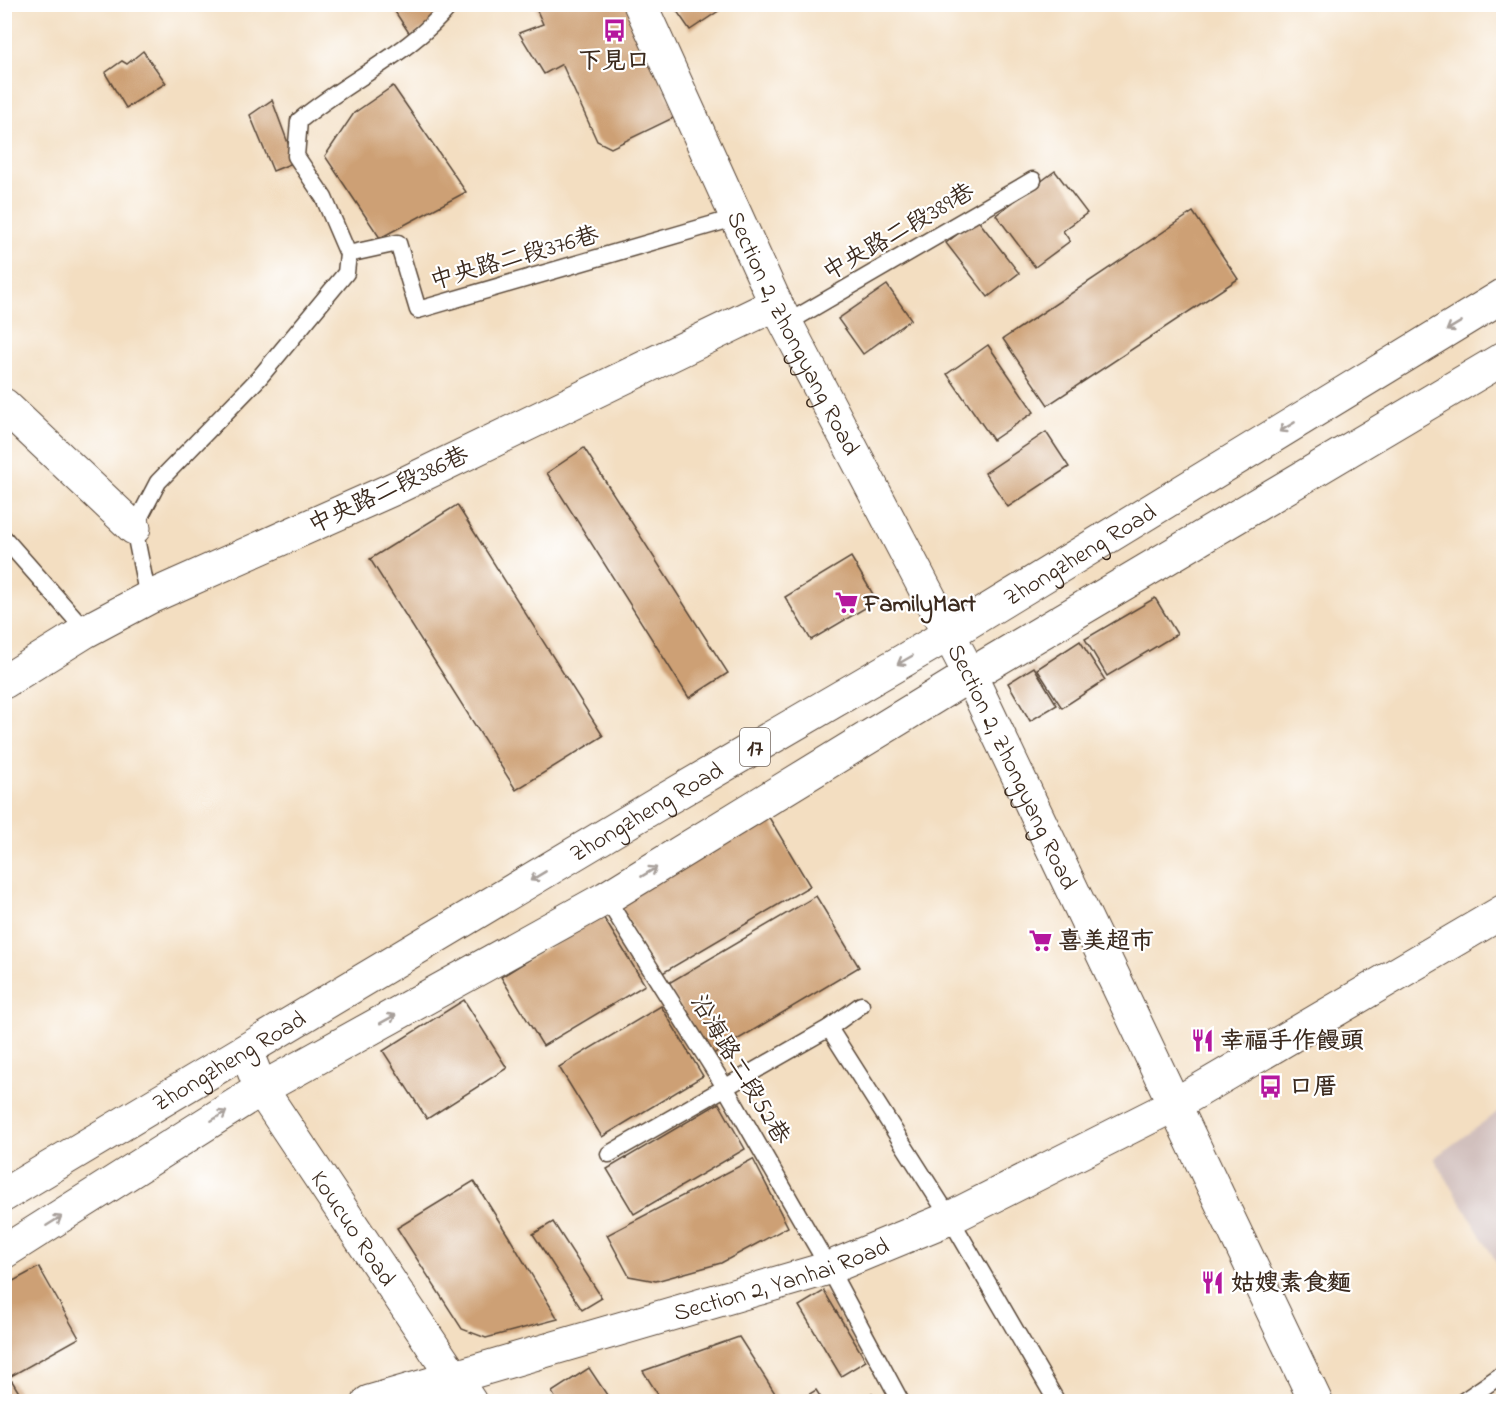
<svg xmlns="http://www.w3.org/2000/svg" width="1508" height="1406" viewBox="0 0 1508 1406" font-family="'Indie Flower','LXGW WenKai TC',sans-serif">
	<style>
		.industrial { fill: #d1c0bd }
		.building { fill: #cda074 }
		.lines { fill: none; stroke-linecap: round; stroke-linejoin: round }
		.service-casing { stroke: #574536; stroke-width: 19 }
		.minor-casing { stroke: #574536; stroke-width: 35 }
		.tertiary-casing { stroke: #574536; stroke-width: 35 }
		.primary-casing { stroke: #574536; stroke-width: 35 }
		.service { stroke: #fff; stroke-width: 16 }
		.minor { stroke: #fff; stroke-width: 33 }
		.tertiary { stroke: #fff; stroke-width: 33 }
		.primary { stroke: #fff; stroke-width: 33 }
		.oneway { stroke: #a79f9a }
		.labels { text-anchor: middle; stroke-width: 4.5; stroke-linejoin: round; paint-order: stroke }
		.shield { fill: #fff; stroke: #766a62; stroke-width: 1.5 }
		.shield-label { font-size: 22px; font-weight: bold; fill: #3b2a1e }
		.poi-label { font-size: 24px; font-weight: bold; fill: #3b2a1e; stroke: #fff; text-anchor: start }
		.street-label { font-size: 24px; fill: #3b2a1e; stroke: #fff }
	</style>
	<rect width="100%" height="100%" fill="#fff"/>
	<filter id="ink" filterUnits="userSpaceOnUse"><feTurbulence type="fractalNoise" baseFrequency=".0167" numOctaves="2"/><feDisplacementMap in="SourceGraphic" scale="12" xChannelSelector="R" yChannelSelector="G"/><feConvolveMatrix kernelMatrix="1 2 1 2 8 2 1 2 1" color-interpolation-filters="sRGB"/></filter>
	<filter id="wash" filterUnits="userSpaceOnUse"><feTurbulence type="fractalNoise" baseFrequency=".008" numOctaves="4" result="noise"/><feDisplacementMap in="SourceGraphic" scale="24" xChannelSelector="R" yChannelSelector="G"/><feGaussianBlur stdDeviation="1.35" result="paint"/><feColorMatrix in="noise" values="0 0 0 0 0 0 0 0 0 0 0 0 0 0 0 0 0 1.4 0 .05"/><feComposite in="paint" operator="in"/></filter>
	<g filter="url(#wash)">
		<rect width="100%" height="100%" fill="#f3dec1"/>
		<path class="industrial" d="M 1503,1108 L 1503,1273 L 1434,1158 Z"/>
		<g id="blocks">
			<g class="building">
				<path d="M 390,4 L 466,4 L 411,36 Z"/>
				<path d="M 534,4 L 628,4 L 677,116 L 611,148 L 597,141 L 562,64 L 544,74 L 519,33 L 543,24 Z"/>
				<path d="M 672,4 L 729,4 L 690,30 Z"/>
				<path d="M 143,51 L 166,83 L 126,108 L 105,73 L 122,61 L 127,64 Z"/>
				<path d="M 393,86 L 466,192 L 380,238 L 325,156 L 354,113 Z"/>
				<path d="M 272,100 L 295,162 L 273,171 L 250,115 Z"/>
				<path d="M 1055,171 L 1087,213 L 1063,231 L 1070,241 L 1035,267 L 996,215 Z"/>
				<path d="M 1193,212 L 1238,279 L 1048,405 L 1003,339 Z"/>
				<path d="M 977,219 L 1019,273 L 988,297 L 946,243 Z"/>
				<path d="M 887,285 L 911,319 L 863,354 L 838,319 Z"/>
				<path d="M 988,345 L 1034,412 L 993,440 L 947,374 Z"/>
				<path d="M 1046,432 L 1069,467 L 1008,507 L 985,473 Z"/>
				<path d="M 584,448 L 728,673 L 689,698 L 547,473 Z"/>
				<path d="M 457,505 L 603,736 L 516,790 L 370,559 Z"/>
				<path d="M 851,557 L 877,601 L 811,640 L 785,597 Z"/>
				<path d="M 1155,598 L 1177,634 L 1107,676 L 1085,639 Z"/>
				<path d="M 1080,641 L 1105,680 L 1062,708 L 1037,669 Z"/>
				<path d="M 1034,667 L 1057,705 L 1030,721 L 1008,683 Z"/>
				<path d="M 767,814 L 810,886 L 661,974 L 618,903 Z"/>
				<path d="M 816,896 L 859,967 L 710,1056 L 667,984 Z"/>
				<path d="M 602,915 L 645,985 L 543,1046 L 501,977 Z"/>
				<path d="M 464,1000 L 507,1068 L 427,1119 L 383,1051 Z"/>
				<path d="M 661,1006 L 703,1076 L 602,1137 L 559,1067 Z"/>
				<path d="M 719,1103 L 745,1149 L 634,1214 L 607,1169 Z"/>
				<path d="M 753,1159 L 788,1227 L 721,1263 L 656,1281 L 629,1276 L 607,1235 Z"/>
				<path d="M 474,1181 L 509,1237 L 558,1319 L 486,1338 L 462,1329 L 397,1228 Z"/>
				<path d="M 553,1222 L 602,1298 L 582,1310 L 533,1234 Z"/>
				<path d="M 39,1267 L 79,1338 L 4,1380 L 4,1286 Z"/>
				<path d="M 824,1291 L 866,1361 L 841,1376 L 799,1306 Z"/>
				<path d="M 739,1337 L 780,1401 L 662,1401 L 643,1371 Z"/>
				<path d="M 589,1368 L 611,1401 L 557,1401 L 552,1392 Z"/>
				<path d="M 12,1381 L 24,1401 L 4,1401 L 4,1385 Z"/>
				<path d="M 816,1390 L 823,1401 L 801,1401 L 800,1400 Z"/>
				<path d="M 872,1393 L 877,1401 L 857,1401 Z"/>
			</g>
		</g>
	</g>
	<g filter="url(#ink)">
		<use href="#blocks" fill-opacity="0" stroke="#574536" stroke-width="1.5"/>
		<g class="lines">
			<defs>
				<g id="service">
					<path d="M 348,254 L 398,243 L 418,310 L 738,217"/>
					<path d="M 787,323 L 1033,180"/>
					<path d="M 4,538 L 86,631"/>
					<path d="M 148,598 L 134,528 L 158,482 L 259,378 L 346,273 L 348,254 L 324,198 L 296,156 L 299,121 C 347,80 411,54 451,4"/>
					<path d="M 606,898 L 725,1087 L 829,1268 L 901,1402"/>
					<path d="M 829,1028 L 950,1218 L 1057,1402"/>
					<path d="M 609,1154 L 829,1028 L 861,1005"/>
					<path d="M 1462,1402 L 1504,1373"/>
				</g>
				<g id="minor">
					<path d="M 4,405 L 134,528"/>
					<path d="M 4,682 L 86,631 L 148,598 L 393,489 L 776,304"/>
					<path id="s1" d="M 246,1051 L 261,1089 L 470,1402"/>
				</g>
				<g id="tertiary">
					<path id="s2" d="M 640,4 L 776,304 L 970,675 L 1316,1402"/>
					<path id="s3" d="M 369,1402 L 829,1268 L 950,1218 L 1174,1105 L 1504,911"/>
				</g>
				<g id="primary">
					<path id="s4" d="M 4,1195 L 656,805 L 949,634 L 1504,295"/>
					<path d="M 4,1252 L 261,1089 L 606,898 L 970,675 L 1504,358"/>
				</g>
			</defs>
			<use href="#service" class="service-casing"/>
			<use href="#minor" class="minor-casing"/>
			<use href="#tertiary" class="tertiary-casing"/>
			<use href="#primary" class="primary-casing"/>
			<use href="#service" class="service"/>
			<use href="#minor" class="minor"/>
			<use href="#tertiary" class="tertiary"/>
			<use href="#primary" class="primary"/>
		</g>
		<defs><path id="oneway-shaft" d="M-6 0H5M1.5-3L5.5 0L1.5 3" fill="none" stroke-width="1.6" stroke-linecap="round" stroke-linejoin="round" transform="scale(1.5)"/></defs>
		<g class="oneway">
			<use href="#oneway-shaft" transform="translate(1454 326) rotate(149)"/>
			<use href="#oneway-shaft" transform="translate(1287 427) rotate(149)"/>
			<use href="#oneway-shaft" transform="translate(905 660) rotate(150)"/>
			<use href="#oneway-shaft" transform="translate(649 872) rotate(-31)"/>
			<use href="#oneway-shaft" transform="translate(538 876) rotate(149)"/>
			<use href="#oneway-shaft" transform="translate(388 1019) rotate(-29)"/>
			<use href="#oneway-shaft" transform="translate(219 1116) rotate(-32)"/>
			<use href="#oneway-shaft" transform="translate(54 1221) rotate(-32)"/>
		</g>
	</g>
	<defs>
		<symbol id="bus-bare" viewBox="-9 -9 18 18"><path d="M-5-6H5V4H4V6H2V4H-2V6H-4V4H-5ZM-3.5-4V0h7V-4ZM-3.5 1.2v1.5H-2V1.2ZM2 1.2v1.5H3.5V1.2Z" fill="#b5179e" stroke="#fff" stroke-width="2.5" paint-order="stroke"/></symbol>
		<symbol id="supermarket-bare" viewBox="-9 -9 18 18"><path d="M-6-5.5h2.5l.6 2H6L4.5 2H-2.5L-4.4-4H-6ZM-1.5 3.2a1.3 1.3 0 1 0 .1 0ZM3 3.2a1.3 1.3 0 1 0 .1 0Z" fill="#b5179e" stroke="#fff" stroke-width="2.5" paint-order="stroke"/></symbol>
		<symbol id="restaurant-bare" viewBox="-9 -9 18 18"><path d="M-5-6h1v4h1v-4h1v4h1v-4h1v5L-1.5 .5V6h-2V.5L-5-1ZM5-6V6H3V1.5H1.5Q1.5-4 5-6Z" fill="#b5179e" stroke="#fff" stroke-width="2.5" paint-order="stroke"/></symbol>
	</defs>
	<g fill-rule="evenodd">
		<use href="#bus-bare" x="598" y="14" width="33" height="33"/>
		<use href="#supermarket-bare" x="830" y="586" width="33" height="33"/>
		<use href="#supermarket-bare" x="1024" y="924" width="33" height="33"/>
		<use href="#restaurant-bare" x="1186" y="1024" width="33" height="33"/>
		<use href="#bus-bare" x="1254" y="1070" width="33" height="33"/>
		<use href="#restaurant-bare" x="1196" y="1266" width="33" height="33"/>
	</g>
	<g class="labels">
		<rect class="shield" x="740" y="728" width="30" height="38" rx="4.5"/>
		<g class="shield-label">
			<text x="755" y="755">17</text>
		</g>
		<g class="poi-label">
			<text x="614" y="68" text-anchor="middle">下見口</text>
			<text x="864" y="611">FamilyMart</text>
			<text x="1058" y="948">喜美超市</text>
			<text x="1220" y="1048">幸福手作饅頭</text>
			<text x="1289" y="1094">口厝</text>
			<text x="1231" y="1290">姑嫂素食麵</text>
		</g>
		<g class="street-label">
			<text transform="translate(898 231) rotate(-30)" y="8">中央路二段389巷</text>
			<text transform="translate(514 257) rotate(-16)" y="8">中央路二段376巷</text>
			<text dy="8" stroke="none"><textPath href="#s2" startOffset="363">Section 2, Zhongyang Road</textPath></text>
			<text transform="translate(388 489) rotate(-25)" y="8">中央路二段386巷</text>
			<text dy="8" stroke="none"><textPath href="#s4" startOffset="1252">Zhongzheng Road</textPath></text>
			<text dy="8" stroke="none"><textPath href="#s2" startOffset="849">Section 2, Zhongyang Road</textPath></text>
			<text dy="8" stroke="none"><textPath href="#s4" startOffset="748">Zhongzheng Road</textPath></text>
			<text dy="8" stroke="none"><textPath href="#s4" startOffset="262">Zhongzheng Road</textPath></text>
			<text transform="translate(741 1069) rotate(59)" y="8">沿海路二段52巷</text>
			<text dy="8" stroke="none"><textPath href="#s1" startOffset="208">Koucuo Road</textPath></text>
			<text dy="8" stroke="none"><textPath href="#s3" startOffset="430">Section 2, Yanhai Road</textPath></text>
		</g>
	</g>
	<rect width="1508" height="1406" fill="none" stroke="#fff" stroke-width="24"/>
</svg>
